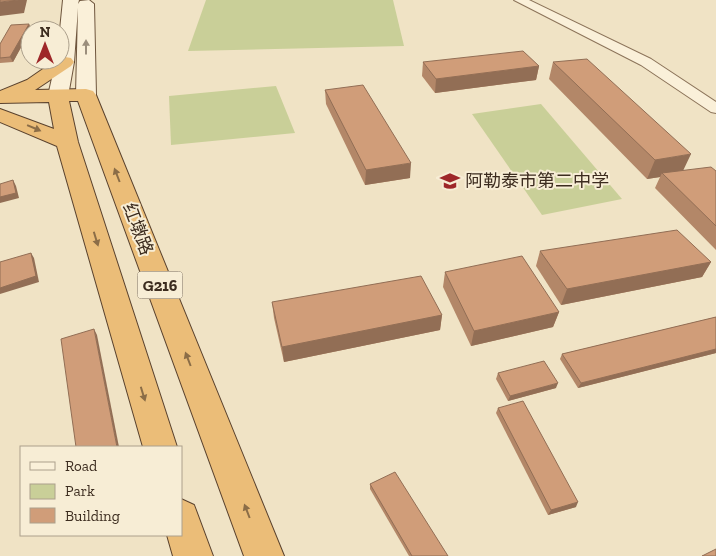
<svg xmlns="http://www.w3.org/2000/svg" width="716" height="556" viewBox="0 0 716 556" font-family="'Zilla Slab','Noto Sans SC',serif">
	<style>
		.green { fill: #c9cf98 }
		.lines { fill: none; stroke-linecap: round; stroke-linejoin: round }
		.minor-casing { stroke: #8c745a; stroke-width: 2 }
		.secondary-casing { stroke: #6e553d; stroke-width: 2 }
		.trunk-casing { stroke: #5a422e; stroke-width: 2 }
		.minor { fill: #faf0d9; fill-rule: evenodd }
		.secondary { fill: #faf0d9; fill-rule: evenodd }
		.trunk { fill: #ebbd78; fill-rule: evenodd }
		.wall { fill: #b38768 }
		.shaded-wall { fill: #926e55 }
		.building { fill: #d09d79; stroke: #926e55 }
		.oneway { fill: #9b8e7c }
		.oneway2 { fill: #8b6d47 }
		.labels { text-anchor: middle; stroke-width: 4; stroke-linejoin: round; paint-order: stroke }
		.shield { fill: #f7edd5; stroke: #746656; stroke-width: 1 }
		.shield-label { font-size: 16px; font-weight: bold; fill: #3c2c1f }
		.poi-label { font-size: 18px; fill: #3c2c1f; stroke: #f7edd5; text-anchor: start }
		.street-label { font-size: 18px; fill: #3c2c1f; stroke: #f7edd5 }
	</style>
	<rect width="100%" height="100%" fill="#f0e3c5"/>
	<g class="green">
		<path d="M 206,0 L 393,0 L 404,46 L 188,51 Z"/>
		<path d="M 276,86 L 295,133 L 171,145 L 169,96 Z"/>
		<path d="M 541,104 L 622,199 L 542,215 L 472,114 Z"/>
	</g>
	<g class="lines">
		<defs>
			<path id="minor" d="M 514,0 L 529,0 L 651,59 L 716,102 L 716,113 L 711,112 L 641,65 Z"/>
			<path id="secondary" d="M 63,0 L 79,0 L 78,4 L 80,1 L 89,0 L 94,4 L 96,95 L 93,99 L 86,101 L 79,99 L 76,95 L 78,8 L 74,62 L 68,96 L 65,100 L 58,102 L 51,100 L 48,96 L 56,60 L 60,60 L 60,30 Z"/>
			<g id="trunk">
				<path d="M 65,57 L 71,58 L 74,62 L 71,66 L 35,90 L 86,89 L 93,91 L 96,95 L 284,556 L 244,556 L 78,101 L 69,101 L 78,142 L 177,447 L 143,447 L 57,146 L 0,122 L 0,109 L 54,129 L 49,102 L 0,103 L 0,91 L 27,80 L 56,60 Z"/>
				<path d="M 181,499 L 194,505 L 213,556 L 173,556 L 167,535 L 181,535 Z"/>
			</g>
		</defs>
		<use href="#minor" class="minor-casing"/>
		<use href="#secondary" class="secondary-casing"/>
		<use href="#trunk" class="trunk-casing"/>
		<use href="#minor" class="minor"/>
		<use href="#secondary" class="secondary"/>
		<use href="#trunk" class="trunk"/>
	</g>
	<g class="wall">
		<path d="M 29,24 L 31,29 L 13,62 L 0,63 L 0,44 Z"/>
		<path d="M 423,62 L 539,66 L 536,80 L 435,93 L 422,76 Z"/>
		<path d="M 553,62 L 683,170 L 716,171 L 716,250 L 655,188 L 660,177 L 647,179 L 549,79 Z"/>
		<path d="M 325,90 L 410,178 L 365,185 L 326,104 Z"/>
		<path d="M 540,251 L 711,262 L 702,277 L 561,305 L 536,266 Z"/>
		<path d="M 445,272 L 559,312 L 553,327 L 471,346 L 443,287 Z"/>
		<path d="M 272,302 L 442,315 L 440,330 L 284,362 L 274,318 Z"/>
		<path d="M 716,317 L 716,353 L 578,388 L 560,359 L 562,354 Z"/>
		<path d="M 498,373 L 556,388 L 508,401 L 496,379 Z"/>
		<path d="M 498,408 L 576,507 L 548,515 L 496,413 Z"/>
		<path d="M 370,484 L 448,556 L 409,556 L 370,489 Z"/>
	</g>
	<g class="shaded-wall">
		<path d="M 19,0 L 27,0 L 24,13 L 0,16 L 0,2 Z"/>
		<path d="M 29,24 L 31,29 L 30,30 L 30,31 L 13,62 L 10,57 Z"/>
		<path d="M 539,66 L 536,80 L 435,93 L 436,79 Z"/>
		<path d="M 691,154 L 682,173 L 662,173 L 660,177 L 647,179 L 655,160 Z"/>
		<path d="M 411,163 L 410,178 L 365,185 L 366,170 Z"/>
		<path d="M 13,180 L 16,186 L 19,198 L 0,203 L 0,197 Z"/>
		<path d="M 31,253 L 34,258 L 39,282 L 0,294 L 0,288 Z"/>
		<path d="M 711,262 L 702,277 L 561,305 L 567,289 Z"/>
		<path d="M 559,312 L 553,327 L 471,346 L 474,331 Z"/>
		<path d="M 442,315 L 440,330 L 284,362 L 282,347 Z"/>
		<path d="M 94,329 L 97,335 L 119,447 L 117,447 Z"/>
		<path d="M 716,349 L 716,353 L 578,388 L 581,383 Z"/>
		<path d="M 558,383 L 556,388 L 508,401 L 510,396 Z"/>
		<path d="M 578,502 L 576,507 L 548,515 L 551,510 Z"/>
	</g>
	<g class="building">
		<path d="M 0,0 L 19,0 L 0,2 Z"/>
		<path d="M 29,24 L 10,57 L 0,58 L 0,44 L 11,25 Z"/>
		<path d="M 523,51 L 539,66 L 436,79 L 423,62 Z"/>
		<path d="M 587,59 L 691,154 L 655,160 L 553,62 Z"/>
		<path d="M 363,85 L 411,163 L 366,170 L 325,90 Z"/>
		<path d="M 711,167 L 716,171 L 716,226 L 662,173 Z"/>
		<path d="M 13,180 L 16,193 L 0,197 L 0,184 Z"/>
		<path d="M 677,230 L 711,262 L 567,289 L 540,251 Z"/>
		<path d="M 31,253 L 36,276 L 0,288 L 0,262 Z"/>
		<path d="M 522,256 L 559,312 L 474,331 L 445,272 Z"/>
		<path d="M 421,276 L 442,315 L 282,347 L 272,302 Z"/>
		<path d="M 716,317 L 716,349 L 581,383 L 562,354 Z"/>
		<path d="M 94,329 L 117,447 L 76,447 L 61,339 Z"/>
		<path d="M 544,361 L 558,383 L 510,396 L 498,373 Z"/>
		<path d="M 523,401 L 578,502 L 551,510 L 498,408 Z"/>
		<path d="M 395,472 L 448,556 L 412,556 L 370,484 Z"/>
		<path d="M 716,549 L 716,556 L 702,556 Z"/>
	</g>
	<defs><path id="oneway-solid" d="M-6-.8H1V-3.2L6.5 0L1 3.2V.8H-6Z" transform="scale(1.25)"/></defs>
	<use class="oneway" href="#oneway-solid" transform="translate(86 47) rotate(-90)"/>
	<g class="oneway2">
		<use href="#oneway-solid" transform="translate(34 128) rotate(23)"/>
		<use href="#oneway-solid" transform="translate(117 175) rotate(-111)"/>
		<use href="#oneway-solid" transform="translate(96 239) rotate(73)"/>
		<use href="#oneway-solid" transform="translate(188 359) rotate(-111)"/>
		<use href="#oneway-solid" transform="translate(143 394) rotate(73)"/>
		<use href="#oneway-solid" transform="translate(247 511) rotate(-111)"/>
	</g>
	<defs>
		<symbol id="school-bare" viewBox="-9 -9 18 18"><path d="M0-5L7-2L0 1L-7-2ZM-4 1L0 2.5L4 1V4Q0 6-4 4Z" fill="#9e2729" stroke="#f7edd5" stroke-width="2.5" paint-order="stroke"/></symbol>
	</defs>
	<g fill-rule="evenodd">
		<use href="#school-bare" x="436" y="167" width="28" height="28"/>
	</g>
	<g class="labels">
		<rect class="shield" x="137.5" y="271.5" width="45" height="27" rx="4"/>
		<g class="shield-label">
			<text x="160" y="291">G216</text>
		</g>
		<g class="poi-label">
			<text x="465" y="187">阿勒泰市第二中学</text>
		</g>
		<g class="street-label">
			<text transform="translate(138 229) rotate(69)" y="6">红墩路</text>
		</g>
	</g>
	<rect x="20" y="446" width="162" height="90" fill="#f7edd5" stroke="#aca08c"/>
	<rect x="30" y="462" width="25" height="8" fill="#faf0d9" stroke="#aca08c"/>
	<text x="65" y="471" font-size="15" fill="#3c2c1f">Road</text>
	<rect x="30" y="484" width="25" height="15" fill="#c9cf98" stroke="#aca08c"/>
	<text x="65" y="496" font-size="15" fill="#3c2c1f">Park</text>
	<rect x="30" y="508" width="25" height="15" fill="#d09d79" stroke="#aca08c"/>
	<text x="65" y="521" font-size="15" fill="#3c2c1f">Building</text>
	<g transform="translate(45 45)"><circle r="24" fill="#f7edd5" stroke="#aca08c"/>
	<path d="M0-4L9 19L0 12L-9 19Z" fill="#9e2729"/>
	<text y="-8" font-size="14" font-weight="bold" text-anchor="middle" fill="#3c2c1f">N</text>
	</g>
</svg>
